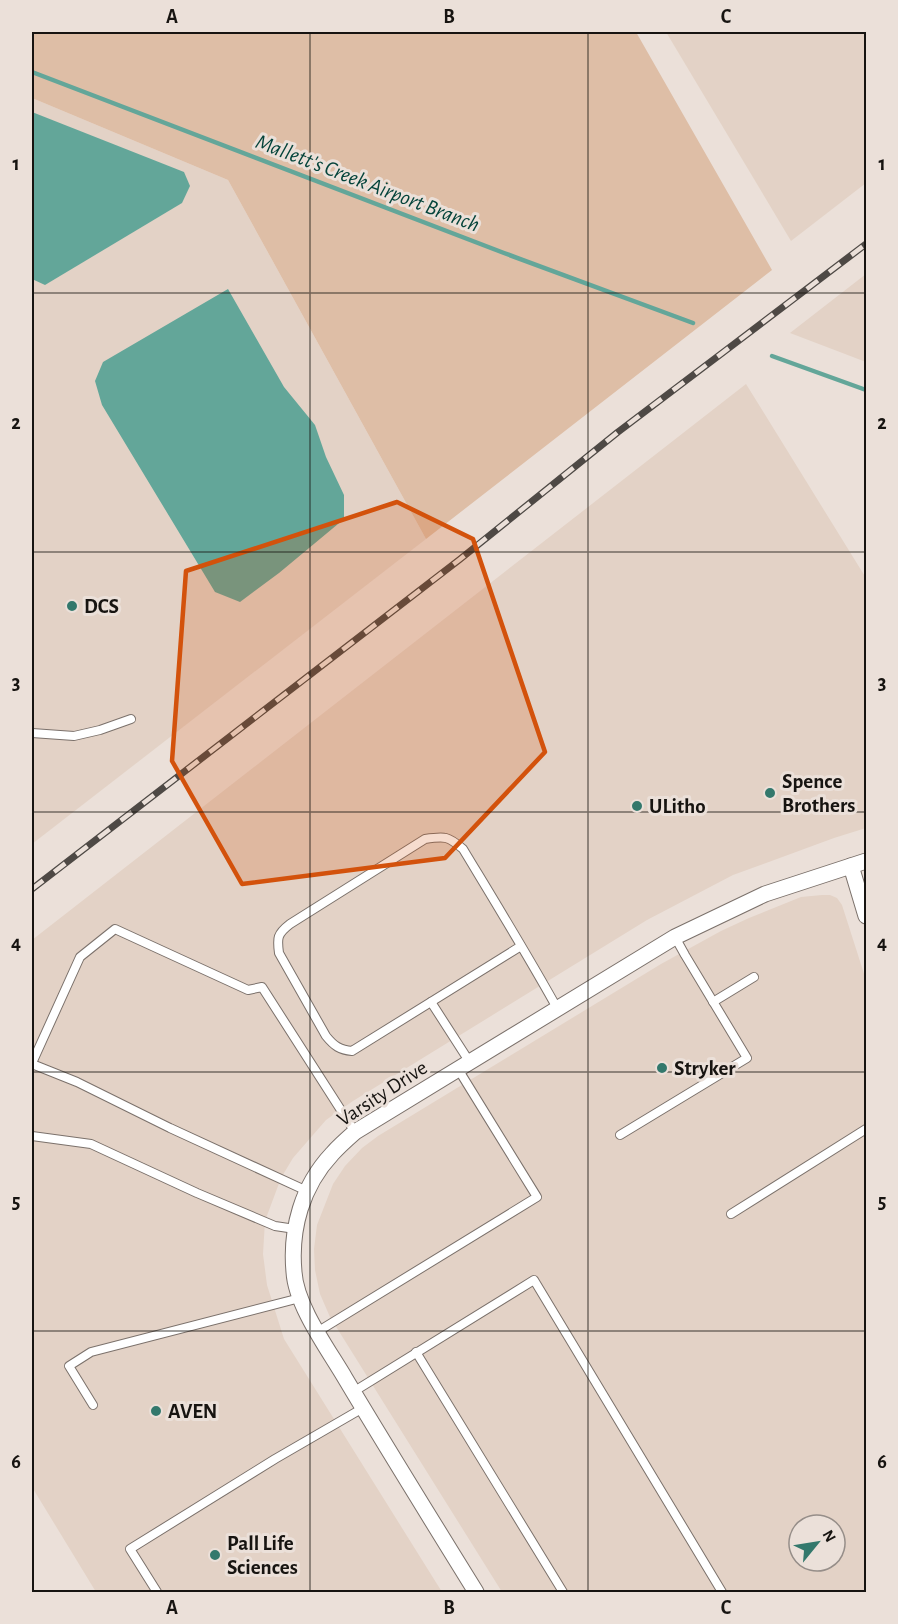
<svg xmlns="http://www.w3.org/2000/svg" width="898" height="1624" viewBox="0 0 898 1624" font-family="'Alegreya Sans',sans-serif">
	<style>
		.built { fill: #e3d2c6; fill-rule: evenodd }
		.green { fill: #debea6 }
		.water { fill: #63a699 }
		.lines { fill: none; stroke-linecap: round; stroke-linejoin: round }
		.stream { stroke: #63a699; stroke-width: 4.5 }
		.lane-casing { stroke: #7b716b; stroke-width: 10 }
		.street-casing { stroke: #7b716b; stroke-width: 17 }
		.lane { stroke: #fff; stroke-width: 8 }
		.street { stroke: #fff; stroke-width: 15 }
		.rail-casing { stroke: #4e4945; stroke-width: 7 }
		.rail { stroke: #ebe0d9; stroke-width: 4.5; stroke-dasharray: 14; stroke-linecap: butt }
		.marked { fill: #d3520c; fill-opacity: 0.2; stroke: #d3520c; stroke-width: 4.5; stroke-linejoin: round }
		.grid { fill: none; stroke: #171411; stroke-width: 1.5; stroke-opacity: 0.55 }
		.poi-dot { fill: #33786c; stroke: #ebe0d9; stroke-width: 2 }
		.labels { text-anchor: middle; stroke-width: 6; stroke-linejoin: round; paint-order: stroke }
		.poi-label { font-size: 21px; font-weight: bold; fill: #171411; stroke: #ebe0d9; text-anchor: start }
		.street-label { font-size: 21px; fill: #171411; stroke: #ebe0d9 }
		.water-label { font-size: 22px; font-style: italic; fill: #05443b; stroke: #ebe0d9 }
		.neatline { fill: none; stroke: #171411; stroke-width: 2 }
		.grid-label { font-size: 20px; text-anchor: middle; font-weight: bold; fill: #171411 }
	</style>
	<rect width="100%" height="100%" fill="#ebe0d9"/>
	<g class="built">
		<path d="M 666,32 L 866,32 L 866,183 L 791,241 Z"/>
		<path d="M 32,98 L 228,180 L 426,539 L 32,844 Z"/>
		<path d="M 866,274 L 866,362 L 790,333 Z"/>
		<path d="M 746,384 L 866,578 L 866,828 L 834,838 L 733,875 L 647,920 L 353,1101 L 326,1120 L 293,1158 L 281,1178 L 265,1221 L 263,1254 L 267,1285 L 284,1339 L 442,1592 L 96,1592 L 32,1487 L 32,940 Z"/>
		<path d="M 822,895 L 830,895 L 837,898 L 842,905 L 866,980 L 866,1592 L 502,1592 L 330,1317 L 320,1294 L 315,1270 L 314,1249 L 317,1225 L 333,1184 L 345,1166 L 362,1148 L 378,1136 L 661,964 L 721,931 L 749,918 L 801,897 ZM 799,1525 L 835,1525 L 835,1561 L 799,1561 Z"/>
	</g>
	<path class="green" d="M 32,32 L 636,32 L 772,270 L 426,539 L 228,180 L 32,98 Z"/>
	<g class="water">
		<path d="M 32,112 L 184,172 L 190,186 L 182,203 L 45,285 L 32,279 Z"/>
		<path d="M 228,289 L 284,387 L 315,425 L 326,457 L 344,495 L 344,519 L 279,573 L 240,602 L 215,592 L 102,405 L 95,381 L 103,362 Z"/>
	</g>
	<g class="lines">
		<g class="stream">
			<path d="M 32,72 L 504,253 L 693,323"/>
			<path d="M 772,356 L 866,390"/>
		</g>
		<defs>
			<g id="lane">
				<path d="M 32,733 L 74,736 L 100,730 L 131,719"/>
				<path d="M 521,946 L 352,1051 C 340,1050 334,1046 326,1036 L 279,953 C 277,938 277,934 290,924 L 425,839 C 445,836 448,836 463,849 C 495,902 527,954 557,1008"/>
				<path d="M 431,1002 L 469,1061"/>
				<path d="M 713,1002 L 754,977"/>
				<path d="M 32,1063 L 80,957 L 115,929 L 248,990 L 262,987 L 355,1132"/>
				<path d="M 32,1064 L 77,1082 L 170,1128 L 307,1191"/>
				<path d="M 620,1135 L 747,1058 L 685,955 L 675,937"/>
				<path d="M 32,1136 L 91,1144 L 197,1193 L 275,1226 L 295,1229"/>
				<path d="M 731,1214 L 866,1129"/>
				<path d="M 317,1332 L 537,1197 L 458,1069"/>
				<path d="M 416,1352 L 563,1592"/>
				<path d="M 353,1392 L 534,1280 L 722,1592"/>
				<path d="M 93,1405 L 69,1366 L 91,1352 L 300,1298"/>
				<path d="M 157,1592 L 130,1549 L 275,1459 L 363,1408"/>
			</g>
			<g id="street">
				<path d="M 851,866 L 866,916"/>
				<path d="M 476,1592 C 432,1521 388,1450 345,1378 C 328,1349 296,1306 294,1272 C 290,1229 302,1186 332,1154 C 339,1146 347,1139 355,1132 L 675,937 L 765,894 L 866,861"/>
			</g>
		</defs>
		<use href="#lane" class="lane-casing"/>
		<use href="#street" class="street-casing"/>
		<use href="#lane" class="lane"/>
		<use href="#street" class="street"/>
		<defs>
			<path id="rail" d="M 32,889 L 459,560 L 618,432 L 866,244"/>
		</defs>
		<use href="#rail" class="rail-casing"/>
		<use href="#rail" class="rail"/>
	</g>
	<path class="marked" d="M 397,502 L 473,539 L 545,752 L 445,858 L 242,884 L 172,761 L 186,571 Z"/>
	<path class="grid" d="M 310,32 L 310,1592M 588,32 L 588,1592M 32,293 L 866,293M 32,552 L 866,552M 32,812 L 866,812M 32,1072 L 866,1072M 32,1331 L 866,1331"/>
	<g class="poi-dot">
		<circle cx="72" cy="606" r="6"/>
		<circle cx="770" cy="793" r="6"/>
		<circle cx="637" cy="806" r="6"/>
		<circle cx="662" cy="1068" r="6"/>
		<circle cx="156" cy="1411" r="6"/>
		<circle cx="215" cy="1555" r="6"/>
	</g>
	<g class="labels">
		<g class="poi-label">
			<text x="84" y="613">DCS</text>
			<text x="782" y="788">Spence<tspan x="782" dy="24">Brothers</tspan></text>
			<text x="649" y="813">ULitho</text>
			<text x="674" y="1075">Stryker</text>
			<text x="168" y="1418">AVEN</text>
			<text x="227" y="1550">Pall Life<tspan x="227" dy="24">Sciences</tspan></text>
		</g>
		<g class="street-label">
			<text transform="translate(382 1093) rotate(-33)" y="7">Varsity Drive</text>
		</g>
		<g class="water-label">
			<text transform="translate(368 182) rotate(21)" y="8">Mallett's Creek Airport Branch</text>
		</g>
	</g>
	<rect width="898" height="1624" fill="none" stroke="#ebe0d9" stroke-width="66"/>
	<g transform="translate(817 1543) rotate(60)"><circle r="28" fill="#ebe0d9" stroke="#968e89" stroke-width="1.5"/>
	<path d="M0-4.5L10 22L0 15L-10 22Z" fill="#33786c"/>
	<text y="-9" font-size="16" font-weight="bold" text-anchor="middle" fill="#171411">N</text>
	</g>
	<rect x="33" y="33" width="832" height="1558" class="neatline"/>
	<g class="grid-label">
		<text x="172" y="23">A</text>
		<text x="449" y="23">B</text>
		<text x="726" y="23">C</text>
		<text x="16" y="170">1</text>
		<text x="882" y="170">1</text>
		<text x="16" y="429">2</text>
		<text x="882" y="429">2</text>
		<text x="16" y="689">3</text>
		<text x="882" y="689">3</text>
		<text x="16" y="949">4</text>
		<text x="882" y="949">4</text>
		<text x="16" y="1208">5</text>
		<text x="882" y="1208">5</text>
		<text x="16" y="1468">6</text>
		<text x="882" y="1468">6</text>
		<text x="172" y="1614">A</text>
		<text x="449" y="1614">B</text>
		<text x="726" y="1614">C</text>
	</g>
</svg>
